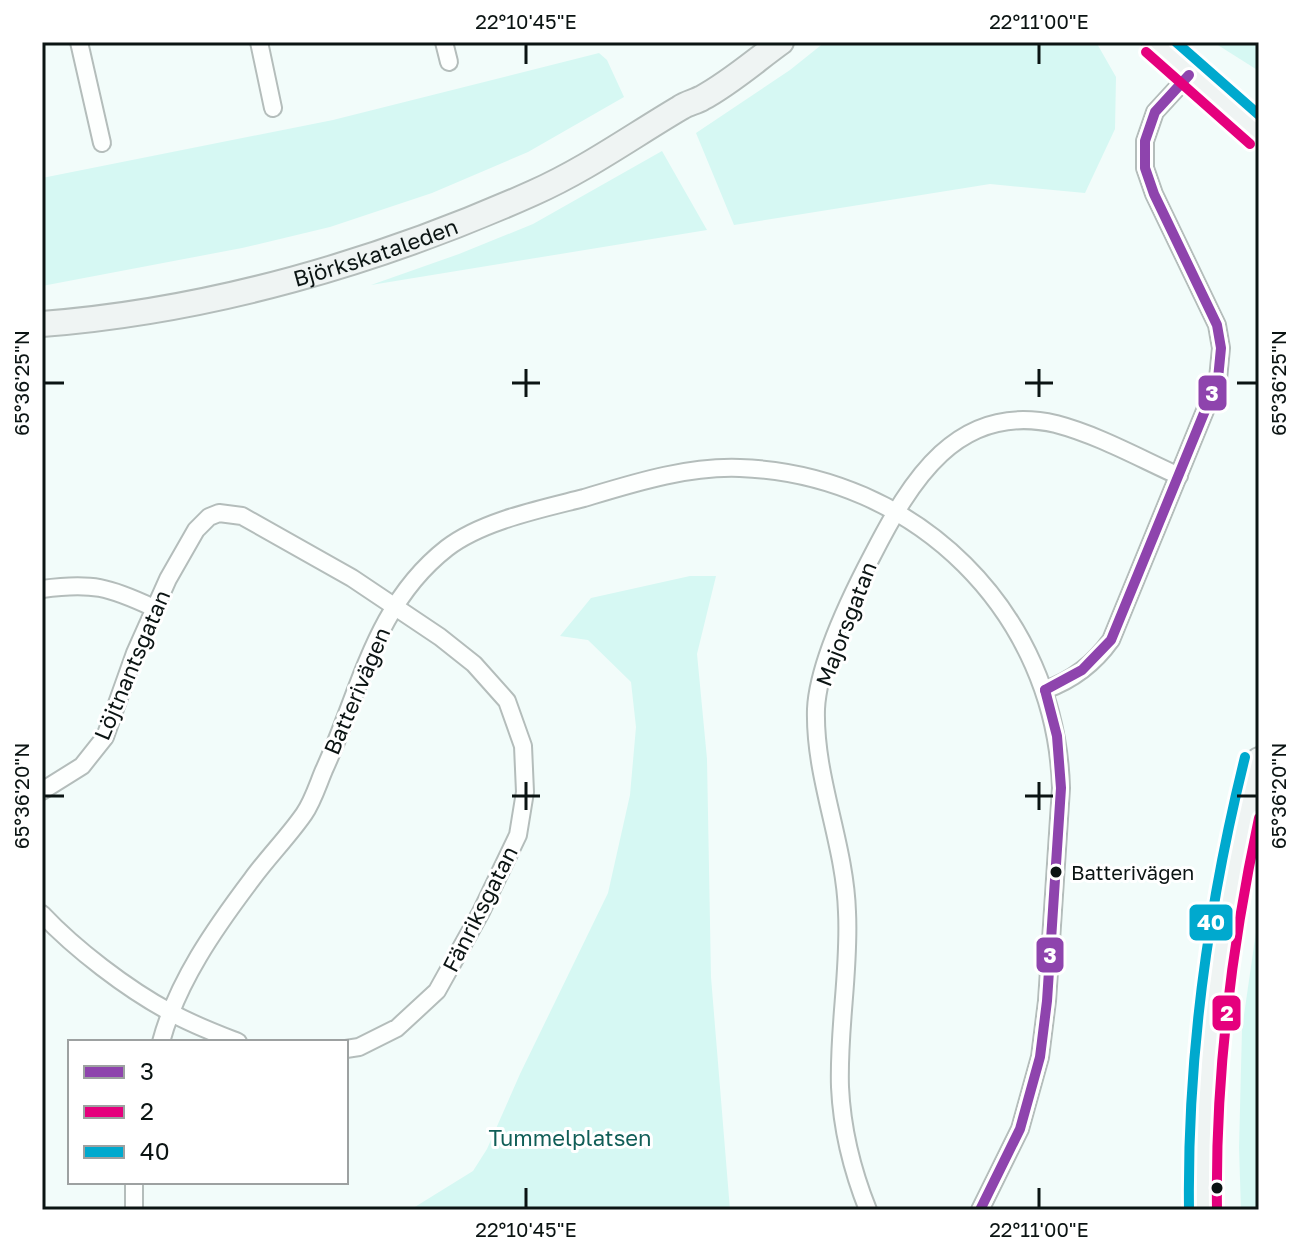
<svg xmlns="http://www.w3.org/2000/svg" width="1301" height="1252" viewBox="0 0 1301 1252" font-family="'Golos Text',sans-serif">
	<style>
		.green { fill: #d6f8f3 }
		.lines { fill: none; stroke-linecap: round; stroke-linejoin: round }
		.street-casing { stroke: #b4bdbb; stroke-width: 20 }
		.secondary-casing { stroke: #b4bdbb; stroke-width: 28 }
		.street { stroke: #fdfffe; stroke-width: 16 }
		.secondary { stroke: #eff4f3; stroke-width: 24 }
		.bus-1-casing { stroke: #fff; stroke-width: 16 }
		.bus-2-casing { stroke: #fff; stroke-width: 16 }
		.bus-3-casing { stroke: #fff; stroke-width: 16 }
		.bus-1 { stroke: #8e44ad; stroke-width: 10 }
		.bus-2 { stroke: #e5007d; stroke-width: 10 }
		.bus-3 { stroke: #00a9ce; stroke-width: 10 }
		.ticks { fill: none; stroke: #0b1413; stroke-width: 3 }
		.bus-dot { fill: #0b1413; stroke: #fff; stroke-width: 3 }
		.labels { text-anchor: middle; stroke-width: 6; stroke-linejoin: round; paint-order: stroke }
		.bus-label { font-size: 20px; fill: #0b1413; stroke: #fff; text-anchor: start }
		.street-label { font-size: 22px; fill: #0b1413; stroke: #fff }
		.park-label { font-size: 22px; fill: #105e57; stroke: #fff }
		.line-badge { stroke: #fff; stroke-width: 3 }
		.badge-label { font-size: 22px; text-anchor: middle; font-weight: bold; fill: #fff }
		.neatline { fill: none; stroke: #0b1413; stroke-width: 3 }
		.ticks-label { font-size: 20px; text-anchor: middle; fill: #0b1413 }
	</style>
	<rect width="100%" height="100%" fill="#f2fcfa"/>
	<g class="green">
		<path d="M 825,42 L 1096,42 L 1116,77 L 1115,129 L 1085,193 L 990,184 L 734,225 L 696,133 L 790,70 Z"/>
		<path d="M 1213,42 L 1259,42 L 1259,71 Z"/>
		<path d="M 599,53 L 607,60 L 624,97 L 528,152 L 432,193 L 330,227 L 242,248 L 42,286 L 42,178 L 333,120 Z"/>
		<path d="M 662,151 L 707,230 L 371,285 L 459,254 L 533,224 Z"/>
		<path d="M 690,576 L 716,576 L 697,654 L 707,759 L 711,977 L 730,1210 L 410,1210 L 473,1171 L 487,1149 L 520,1074 L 608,893 L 630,795 L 636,727 L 631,682 L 588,640 L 560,636 L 591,598 Z"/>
		<path d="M 1259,911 L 1259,1210 L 1241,1210 L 1239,1148 L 1242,1029 Z"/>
	</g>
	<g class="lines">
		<defs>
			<g id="street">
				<path d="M 79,42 L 102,143"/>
				<path d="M 259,42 L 273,108"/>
				<path d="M 444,42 L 449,62"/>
				<path d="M 42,589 C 92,582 109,587 154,608"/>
				<path d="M 1045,690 C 1073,680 1094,664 1111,640 L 1218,379 L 1221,348 L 1217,325 L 1154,194 L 1145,168 L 1145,141 L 1155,112 L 1189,75"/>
				<path d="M 42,791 L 82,766 L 105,737 L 135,653 L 168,579 L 196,530 L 209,517 L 219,513 L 242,516 L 352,578 L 440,637 L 474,664 L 507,701 L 523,746 L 525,792 L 518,835 L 481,912 L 437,991 L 397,1028 L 359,1047 L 346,1049"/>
				<path d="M 42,914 C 75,949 127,989 170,1012 C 191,1024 215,1033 238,1042"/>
				<path d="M 161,1042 C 177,982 215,928 252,879 C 268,857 288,837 304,814 C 313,801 318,784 324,770 C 361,690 374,605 447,548 C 482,521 541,509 584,498 C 634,483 687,466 740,468 C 916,474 1056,613 1061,788 L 1047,1001 L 1040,1057 L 1020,1129 L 980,1210"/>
				<path d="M 134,1210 L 134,1182"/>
				<path d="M 868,1210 C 852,1170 842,1130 840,1087 C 838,1028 850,970 847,912 C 845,843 814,778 816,709 C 818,665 851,596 872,556 C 910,482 957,401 1056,424 C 1098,435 1139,458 1179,476"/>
			</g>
			<g id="secondary">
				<path d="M 1155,42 L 1259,134"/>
				<path id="s1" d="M 42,324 C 210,311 379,262 533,193 C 585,170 631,137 680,108 C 687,103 695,102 702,98 C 730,83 756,60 781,42"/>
				<path d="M 1203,1210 C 1197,1064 1221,902 1259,760"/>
			</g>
		</defs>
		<use href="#street" class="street-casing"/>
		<use href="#secondary" class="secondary-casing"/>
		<use href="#street" class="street"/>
		<use href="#secondary" class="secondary"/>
		<defs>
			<g id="bus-1">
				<path d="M 1045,690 L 1082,670 L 1111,640 L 1218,379 L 1221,348 L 1217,325 L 1154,194 L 1145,168 L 1145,141 L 1155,112 L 1189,75"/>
				<path d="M 980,1210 L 1020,1129 L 1040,1057 L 1047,1001 L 1061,788 L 1057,736 L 1045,690"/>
			</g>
			<g id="bus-2">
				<path d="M 1146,52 L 1250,144"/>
				<path d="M 1217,1210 C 1215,1077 1231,948 1259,818"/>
			</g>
			<g id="bus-3">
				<path d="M 1176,42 L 1259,115"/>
				<path d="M 1189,1210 C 1187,1056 1208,906 1245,757"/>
			</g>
		</defs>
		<use href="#bus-1" class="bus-1-casing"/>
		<use href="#bus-2" class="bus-2-casing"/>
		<use href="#bus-3" class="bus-3-casing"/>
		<use href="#bus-1" class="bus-1"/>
		<use href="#bus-2" class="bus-2"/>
		<use href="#bus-3" class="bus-3"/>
	</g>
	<path class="ticks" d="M 526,44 L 526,64M 1039,44 L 1039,64M 526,369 L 526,397M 1039,369 L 1039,397M 44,383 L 64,383M 512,383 L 540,383M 1025,383 L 1053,383M 1237,383 L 1257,383M 526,782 L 526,810M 1039,782 L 1039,810M 44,796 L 64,796M 512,796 L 540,796M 1025,796 L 1053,796M 1237,796 L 1257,796M 526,1188 L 526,1208M 1039,1188 L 1039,1208"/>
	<g class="bus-dot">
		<circle cx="1056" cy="872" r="7"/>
		<circle cx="1217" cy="1188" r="7"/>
	</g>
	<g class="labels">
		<g class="bus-label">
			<text x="1071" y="880">Batterivägen</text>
		</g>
		<g class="street-label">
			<text dy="8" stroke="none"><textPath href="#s1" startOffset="342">Björkskataleden</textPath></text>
			<text transform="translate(846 624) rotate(-69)" y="8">Majorsgatan</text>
			<text transform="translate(132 665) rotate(-67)" y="8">Löjtnantsgatan</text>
			<text transform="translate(357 691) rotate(-67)" y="8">Batterivägen</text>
			<text transform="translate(480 909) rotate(-63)" y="8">Fänriksgatan</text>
		</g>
		<g class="park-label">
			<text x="570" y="1146">Tummelplatsen</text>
		</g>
	</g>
	<g class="line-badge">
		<rect x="1197" y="374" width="31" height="38" rx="8" fill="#8e44ad"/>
		<rect x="1188" y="903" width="46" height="39" rx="8" fill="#00a9ce"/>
		<rect x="1035" y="936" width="30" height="38" rx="8" fill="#8e44ad"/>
		<rect x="1211" y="994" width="31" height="38" rx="8" fill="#e5007d"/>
	</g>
	<g class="badge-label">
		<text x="1212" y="401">3</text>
		<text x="1211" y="930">40</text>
		<text x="1050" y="963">3</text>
		<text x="1227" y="1021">2</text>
	</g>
	<rect width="1301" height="1252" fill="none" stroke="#ffffff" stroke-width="88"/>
	<rect x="68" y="1040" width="280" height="144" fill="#ffffff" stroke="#9da1a1" stroke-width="2"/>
	<rect x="84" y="1066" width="40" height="12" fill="#8e44ad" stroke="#9da1a1" stroke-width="2"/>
	<text x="140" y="1080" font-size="24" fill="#0b1413">3</text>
	<rect x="84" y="1106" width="40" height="12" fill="#e5007d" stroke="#9da1a1" stroke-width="2"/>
	<text x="140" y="1120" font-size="24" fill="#0b1413">2</text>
	<rect x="84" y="1146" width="40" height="12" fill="#00a9ce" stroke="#9da1a1" stroke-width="2"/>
	<text x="140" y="1160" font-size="24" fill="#0b1413">40</text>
	<rect x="44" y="44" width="1213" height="1164" class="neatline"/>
	<g class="ticks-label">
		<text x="526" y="29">22°10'45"E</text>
		<text x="1039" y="29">22°11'00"E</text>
		<text transform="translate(22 383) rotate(-90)" y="7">65°36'25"N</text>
		<text transform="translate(1279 383) rotate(-90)" y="7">65°36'25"N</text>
		<text transform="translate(22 796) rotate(-90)" y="7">65°36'20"N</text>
		<text transform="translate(1279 796) rotate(-90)" y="7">65°36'20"N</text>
		<text x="526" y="1237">22°10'45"E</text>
		<text x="1039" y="1237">22°11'00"E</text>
	</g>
</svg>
